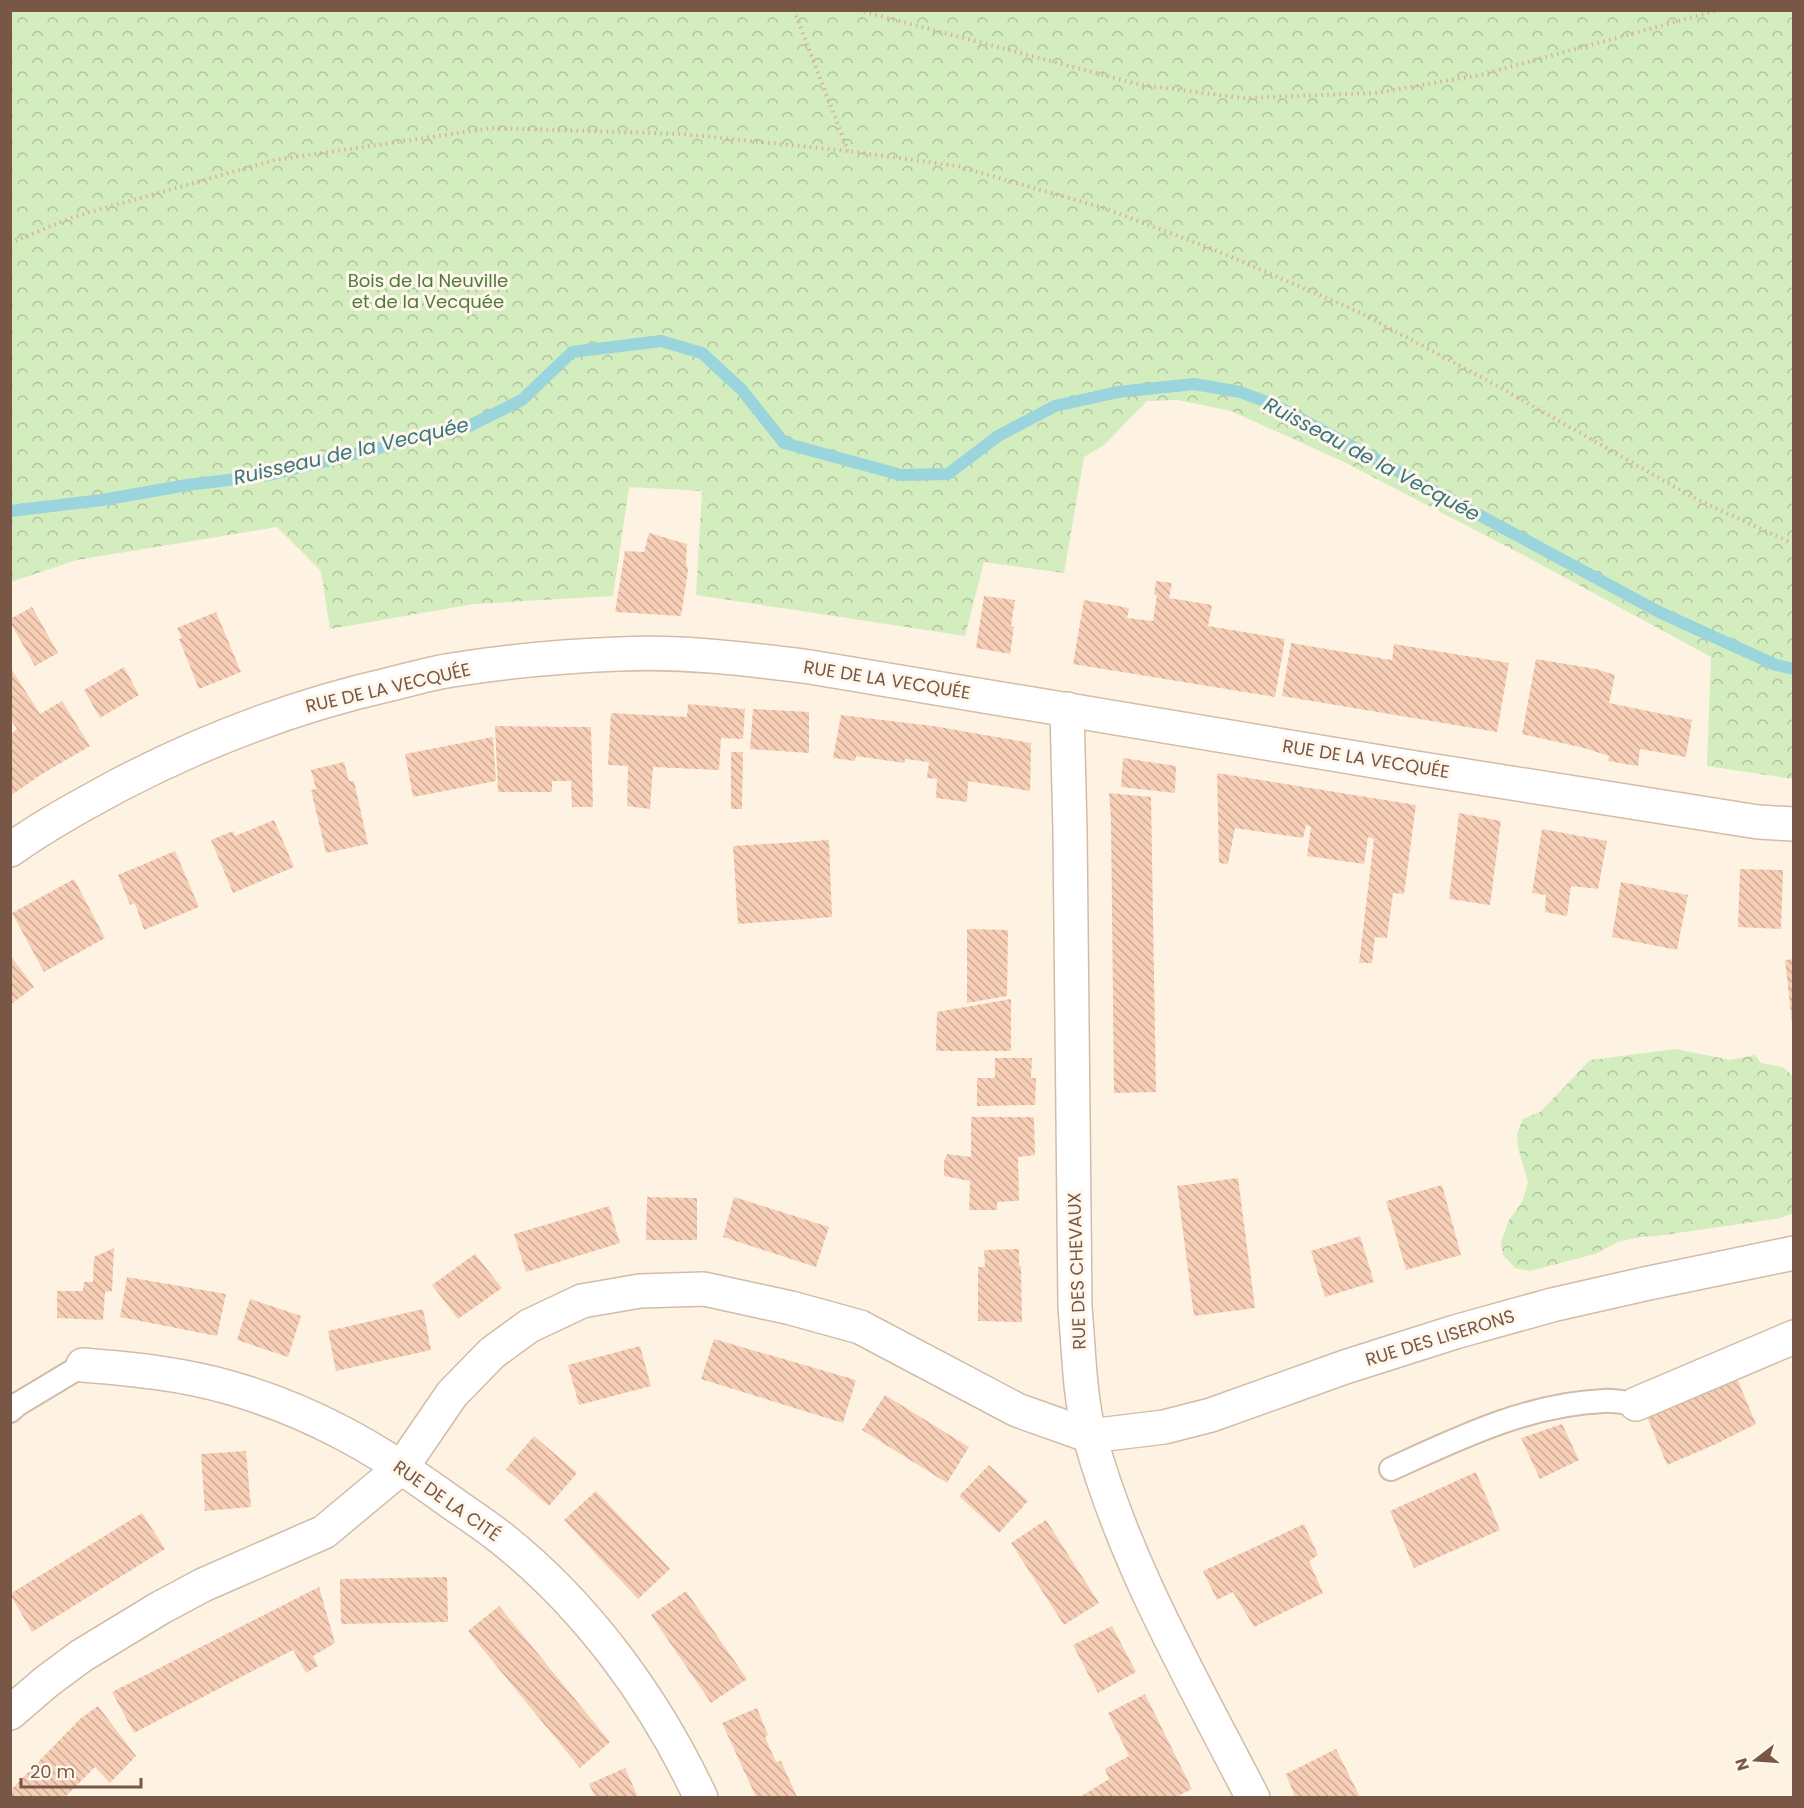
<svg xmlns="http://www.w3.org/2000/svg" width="1804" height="1808" viewBox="0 0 1804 1808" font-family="Poppins,sans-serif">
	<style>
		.forest { fill: url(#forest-crowns) }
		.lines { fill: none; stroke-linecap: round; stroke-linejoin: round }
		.stream { stroke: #9ad4dd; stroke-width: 12 }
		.building { fill: url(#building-back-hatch) }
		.lane-casing { stroke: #d3bbaa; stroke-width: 26 }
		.street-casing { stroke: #d3bbaa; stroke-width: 36 }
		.secondary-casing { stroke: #d6bba7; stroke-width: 36 }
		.path { stroke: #dcb29a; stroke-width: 4; stroke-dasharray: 1.5 4.5; stroke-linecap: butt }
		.lane { stroke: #fff; stroke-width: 22 }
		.street { stroke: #fff; stroke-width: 33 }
		.secondary { stroke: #fff; stroke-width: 33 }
		.labels { text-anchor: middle; stroke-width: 6; stroke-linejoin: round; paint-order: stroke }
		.park-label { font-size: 18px; fill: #4e7a3a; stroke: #fff7eb }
		.street-label { font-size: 18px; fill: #795746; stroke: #fff7eb }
		.water-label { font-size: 20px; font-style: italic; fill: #387680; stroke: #fff7eb }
	</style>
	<defs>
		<pattern id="forest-crowns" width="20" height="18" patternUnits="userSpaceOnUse" patternTransform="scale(1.5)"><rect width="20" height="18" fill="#d3edbf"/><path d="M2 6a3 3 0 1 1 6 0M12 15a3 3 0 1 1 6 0" fill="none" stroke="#b0c39d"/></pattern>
		<pattern id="building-back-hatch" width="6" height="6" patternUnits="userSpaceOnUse" patternTransform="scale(1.5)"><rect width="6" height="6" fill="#f7cfb7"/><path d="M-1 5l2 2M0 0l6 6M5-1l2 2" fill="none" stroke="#cdab97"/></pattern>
	</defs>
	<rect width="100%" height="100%" fill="#fef3e2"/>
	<g class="forest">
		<path d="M 10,11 L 1793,11 L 1793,779 L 1707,766 L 1711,657 L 1527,557 L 1344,462 L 1231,411 L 1178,400 L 1147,401 L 1104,445 L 1084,457 L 1064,573 L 984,562 L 965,636 L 696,595 L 702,491 L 629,487 L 613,596 L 474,604 L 330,629 L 321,571 L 277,527 L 77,560 L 11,582 Z"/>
		<path d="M 1676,1049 L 1730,1060 L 1755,1055 L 1761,1063 L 1783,1067 L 1793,1076 L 1793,1213 L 1781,1218 L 1657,1236 L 1639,1237 L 1618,1242 L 1595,1254 L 1530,1271 L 1515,1268 L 1503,1255 L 1501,1242 L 1509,1220 L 1522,1202 L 1528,1183 L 1518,1147 L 1517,1134 L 1523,1119 L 1540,1112 L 1590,1060 Z"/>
	</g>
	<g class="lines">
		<path class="stream" d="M 10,511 L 102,500 L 187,485 L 269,475 L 469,426 L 522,400 L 572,352 L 661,341 L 702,353 L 742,390 L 784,443 L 901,475 L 948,474 L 998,436 L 1055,406 L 1118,392 L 1194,384 L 1240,392 L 1275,405 L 1661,613 L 1776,665 L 1794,669"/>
	</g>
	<g class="building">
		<path d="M 649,533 L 687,544 L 686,562 L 688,571 L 681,616 L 615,612 L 625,551 L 644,552 Z"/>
		<path d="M 1156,581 L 1172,583 L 1169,598 L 1212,605 L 1208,626 L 1285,639 L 1275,697 L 1073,664 L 1084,600 L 1129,608 L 1127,618 L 1153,621 L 1157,595 L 1154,595 Z"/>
		<path d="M 984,596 L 1015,600 L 1011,626 L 1014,627 L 1010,654 L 976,648 Z"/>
		<path d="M 32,607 L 58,653 L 35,666 L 10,622 L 10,619 Z"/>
		<path d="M 216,612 L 241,672 L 199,689 L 179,639 L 182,638 L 177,628 Z"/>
		<path d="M 1291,643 L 1392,660 L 1394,644 L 1509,663 L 1497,732 L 1282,696 Z"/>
		<path d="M 1536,659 L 1596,669 L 1615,675 L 1609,703 L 1692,720 L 1686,757 L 1640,749 L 1638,766 L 1608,761 L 1609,756 L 1584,748 L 1522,734 Z"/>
		<path d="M 10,667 L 40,714 L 62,701 L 90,746 L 42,774 L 10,796 L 10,731 L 12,733 L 17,729 L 10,719 Z"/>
		<path d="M 124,667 L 139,695 L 100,718 L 84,690 Z"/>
		<path d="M 688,704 L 745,709 L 743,739 L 721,738 L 719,770 L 653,767 L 650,809 L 627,806 L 628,766 L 608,765 L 611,713 L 687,717 Z"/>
		<path d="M 753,709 L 809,712 L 809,753 L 750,749 Z"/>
		<path d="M 841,715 L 933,726 L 1031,743 L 1030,791 L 968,781 L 967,802 L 936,798 L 937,779 L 927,778 L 929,762 L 905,759 L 904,763 L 856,756 L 855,761 L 833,758 Z"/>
		<path d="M 495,726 L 591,727 L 593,807 L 572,807 L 571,781 L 552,781 L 552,792 L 498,792 Z"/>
		<path d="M 493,737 L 496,781 L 413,797 L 405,754 Z"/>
		<path d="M 731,752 L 743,752 L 742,809 L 731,809 Z"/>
		<path d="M 1123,758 L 1176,766 L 1175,793 L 1121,787 Z"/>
		<path d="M 344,762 L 349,781 L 354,781 L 368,844 L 326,853 L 311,790 L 316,789 L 311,770 Z"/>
		<path d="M 1217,773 L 1416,805 L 1404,894 L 1393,893 L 1387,938 L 1375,937 L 1372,963 L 1359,963 L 1374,839 L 1368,837 L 1364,864 L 1307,856 L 1311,827 L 1306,825 L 1303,838 L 1235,828 L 1228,864 L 1219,863 Z"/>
		<path d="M 1109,793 L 1151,797 L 1156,1092 L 1114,1093 L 1111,820 Z"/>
		<path d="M 1459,813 L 1501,821 L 1490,905 L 1449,899 Z"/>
		<path d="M 274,820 L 294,867 L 233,893 L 211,840 L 233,831 L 235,836 Z"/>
		<path d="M 1542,829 L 1607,841 L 1598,889 L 1571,886 L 1567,916 L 1545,912 L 1546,895 L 1532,893 Z"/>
		<path d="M 829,840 L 832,917 L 738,924 L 733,846 Z"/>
		<path d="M 175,851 L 199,907 L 144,930 L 135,903 L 130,905 L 118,875 Z"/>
		<path d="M 1740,869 L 1783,870 L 1781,929 L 1738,927 Z"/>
		<path d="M 74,879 L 105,938 L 44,972 L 12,913 Z"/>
		<path d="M 1621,882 L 1688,895 L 1677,950 L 1612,937 Z"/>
		<path d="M 967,929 L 1008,930 L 1007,996 L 967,1003 Z"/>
		<path d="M 10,955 L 34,987 L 10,1005 Z"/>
		<path d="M 1794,959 L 1794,1022 L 1792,1022 L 1785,960 Z"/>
		<path d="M 1011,999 L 1011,1051 L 936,1051 L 937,1012 Z"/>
		<path d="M 995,1058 L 1032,1058 L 1031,1078 L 1036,1078 L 1035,1105 L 977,1106 L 977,1078 L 995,1078 Z"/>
		<path d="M 971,1117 L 1034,1117 L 1035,1155 L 1018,1157 L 1019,1201 L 997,1202 L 997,1210 L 969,1210 L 970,1181 L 944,1176 L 944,1162 L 947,1154 L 971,1157 Z"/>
		<path d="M 1238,1178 L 1255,1308 L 1194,1316 L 1177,1186 Z"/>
		<path d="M 1442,1185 L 1461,1255 L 1406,1270 L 1386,1201 Z"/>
		<path d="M 647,1197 L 697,1198 L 697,1240 L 646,1240 Z"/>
		<path d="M 734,1197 L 829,1227 L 816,1267 L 723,1237 Z"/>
		<path d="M 609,1206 L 620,1243 L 526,1272 L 514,1234 Z"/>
		<path d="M 1360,1236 L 1374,1282 L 1325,1297 L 1311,1251 Z"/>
		<path d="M 114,1248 L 112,1291 L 105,1292 L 103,1320 L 57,1318 L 57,1291 L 83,1291 L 84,1282 L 93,1282 L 94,1257 Z"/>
		<path d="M 1019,1249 L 1019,1266 L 1021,1266 L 1022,1322 L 978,1321 L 978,1267 L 985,1267 L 984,1250 Z"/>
		<path d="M 475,1254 L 502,1288 L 458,1319 L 432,1285 Z"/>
		<path d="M 127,1277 L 226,1294 L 217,1336 L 120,1317 Z"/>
		<path d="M 250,1299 L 301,1316 L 288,1357 L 237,1340 Z"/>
		<path d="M 423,1309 L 431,1350 L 336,1371 L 328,1331 Z"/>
		<path d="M 714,1339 L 856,1380 L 843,1423 L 701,1379 Z"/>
		<path d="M 640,1346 L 651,1386 L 579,1405 L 568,1365 Z"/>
		<path d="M 1736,1376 L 1756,1424 L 1716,1444 L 1667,1465 L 1646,1414 Z"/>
		<path d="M 885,1395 L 969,1447 L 947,1483 L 862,1430 Z"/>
		<path d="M 1562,1424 L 1579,1460 L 1540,1479 L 1521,1438 Z"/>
		<path d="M 534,1436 L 577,1473 L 549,1506 L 506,1469 Z"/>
		<path d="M 246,1451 L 251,1507 L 205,1511 L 201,1454 Z"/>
		<path d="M 989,1465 L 1028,1501 L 999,1533 L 959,1496 Z"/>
		<path d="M 1476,1472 L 1500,1530 L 1414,1568 L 1390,1511 Z"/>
		<path d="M 596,1491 L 670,1569 L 638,1599 L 564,1520 Z"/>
		<path d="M 142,1513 L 165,1549 L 32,1632 L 10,1594 Z"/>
		<path d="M 1046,1520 L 1099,1603 L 1064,1625 L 1011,1543 Z"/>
		<path d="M 1304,1524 L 1318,1555 L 1309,1561 L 1323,1593 L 1254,1627 L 1233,1592 L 1217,1600 L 1203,1571 Z"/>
		<path d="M 447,1577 L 448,1622 L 341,1624 L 340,1579 Z"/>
		<path d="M 319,1587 L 335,1643 L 313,1656 L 318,1666 L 306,1673 L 293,1650 L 134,1733 L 112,1692 Z"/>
		<path d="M 686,1591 L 747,1679 L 711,1703 L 651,1615 Z"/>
		<path d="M 499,1606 L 610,1742 L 580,1768 L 468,1631 Z"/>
		<path d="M 1112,1626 L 1136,1672 L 1098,1693 L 1073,1645 Z"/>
		<path d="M 1145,1694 L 1192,1789 L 1176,1797 L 1080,1797 L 1109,1779 L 1105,1769 L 1129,1756 L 1108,1713 Z"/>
		<path d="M 98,1706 L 136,1756 L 110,1783 L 95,1767 L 65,1797 L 10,1797 L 10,1791 L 81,1718 Z"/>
		<path d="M 757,1708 L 768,1735 L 765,1737 L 776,1762 L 781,1761 L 797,1797 L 756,1797 L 722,1723 Z"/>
		<path d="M 1336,1749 L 1360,1797 L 1295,1797 L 1286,1774 Z"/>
		<path d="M 625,1768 L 638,1797 L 595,1797 L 589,1784 Z"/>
	</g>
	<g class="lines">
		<defs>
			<g id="lane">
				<path d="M 10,1411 L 18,1404 L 83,1365"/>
				<path d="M 1391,1469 C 1459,1438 1528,1404 1604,1401 C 1614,1400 1625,1403 1636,1404"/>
			</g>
			<g id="street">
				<path d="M 1067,709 L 1070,831 L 1075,1307 C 1079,1350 1079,1395 1090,1437 C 1125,1565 1193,1681 1253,1798"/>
				<path d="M 83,1365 C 133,1369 183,1374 231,1388 C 311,1411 374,1447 441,1495 C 460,1509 481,1522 500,1537 C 586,1605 655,1699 701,1798"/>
				<path d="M 1636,1404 L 1794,1337"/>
				<path d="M 10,1713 L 46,1682 L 81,1656 L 160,1608 L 203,1585 L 324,1532 L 402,1467 L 452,1394 L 492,1353 L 529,1326 L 582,1301 L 640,1291 L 704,1289 L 791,1308 L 860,1327 L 1017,1410 L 1090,1436 L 1164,1427 L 1211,1415 L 1345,1367 L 1455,1332 L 1552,1305 L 1649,1283 L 1794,1253"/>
			</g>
			<path id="secondary" d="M 10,850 C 45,825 82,805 119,785 C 207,739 294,706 391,684 C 411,679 432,673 452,670 C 508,661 564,656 620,654 C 683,651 747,659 810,667 L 1416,768 L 1758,822 L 1794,824"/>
		</defs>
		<use href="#lane" class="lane-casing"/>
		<use href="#street" class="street-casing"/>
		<use href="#secondary" class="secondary-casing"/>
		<g class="path">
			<path d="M 794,10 L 848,151"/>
			<path d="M 858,10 L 1141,85 L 1243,98 L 1375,93 L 1480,75 L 1719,10"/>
			<path d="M 10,243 L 73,217 L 275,160 L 492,128 L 683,134 L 848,151 L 957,166 L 1104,208 L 1215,250 L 1361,313 L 1494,384 L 1698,500 L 1794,544"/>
		</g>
		<use href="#lane" class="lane"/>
		<use href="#street" class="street"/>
		<use href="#secondary" class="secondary"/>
	</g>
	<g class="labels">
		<g class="park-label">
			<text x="428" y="287">Bois de la Neuville<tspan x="428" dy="21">et de la Vecquée</tspan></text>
		</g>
		<g class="street-label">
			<text transform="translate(887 680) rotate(9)" y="6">RUE DE LA VECQUÉE</text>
			<text transform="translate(388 688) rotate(-13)" y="6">RUE DE LA VECQUÉE</text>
			<text transform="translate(1366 759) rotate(9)" y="6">RUE DE LA VECQUÉE</text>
			<text transform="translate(1077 1271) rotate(-92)" y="6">RUE DES CHEVAUX</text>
			<text transform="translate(1440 1338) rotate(-17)" y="6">RUE DES LISERONS</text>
			<text transform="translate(447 1501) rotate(35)" y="6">RUE DE LA CITÉ</text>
		</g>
		<g class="water-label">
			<text transform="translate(351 451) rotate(-13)" y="7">Ruisseau de la Vecquée</text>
			<text transform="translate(1372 459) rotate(28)" y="7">Ruisseau de la Vecquée</text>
		</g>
	</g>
	<rect width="1804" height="1808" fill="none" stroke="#795746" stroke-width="24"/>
	<g transform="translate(1756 1760) rotate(253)" stroke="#fff7eb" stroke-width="4.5" paint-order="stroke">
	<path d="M0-4.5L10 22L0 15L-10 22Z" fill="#795746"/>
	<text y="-9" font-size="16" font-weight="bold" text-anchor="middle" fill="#795746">N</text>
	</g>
	<path d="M21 1778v9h120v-9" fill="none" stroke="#795746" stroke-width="3"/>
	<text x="30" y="1778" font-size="18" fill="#795746" stroke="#fff7eb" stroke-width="4.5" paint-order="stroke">20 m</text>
</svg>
